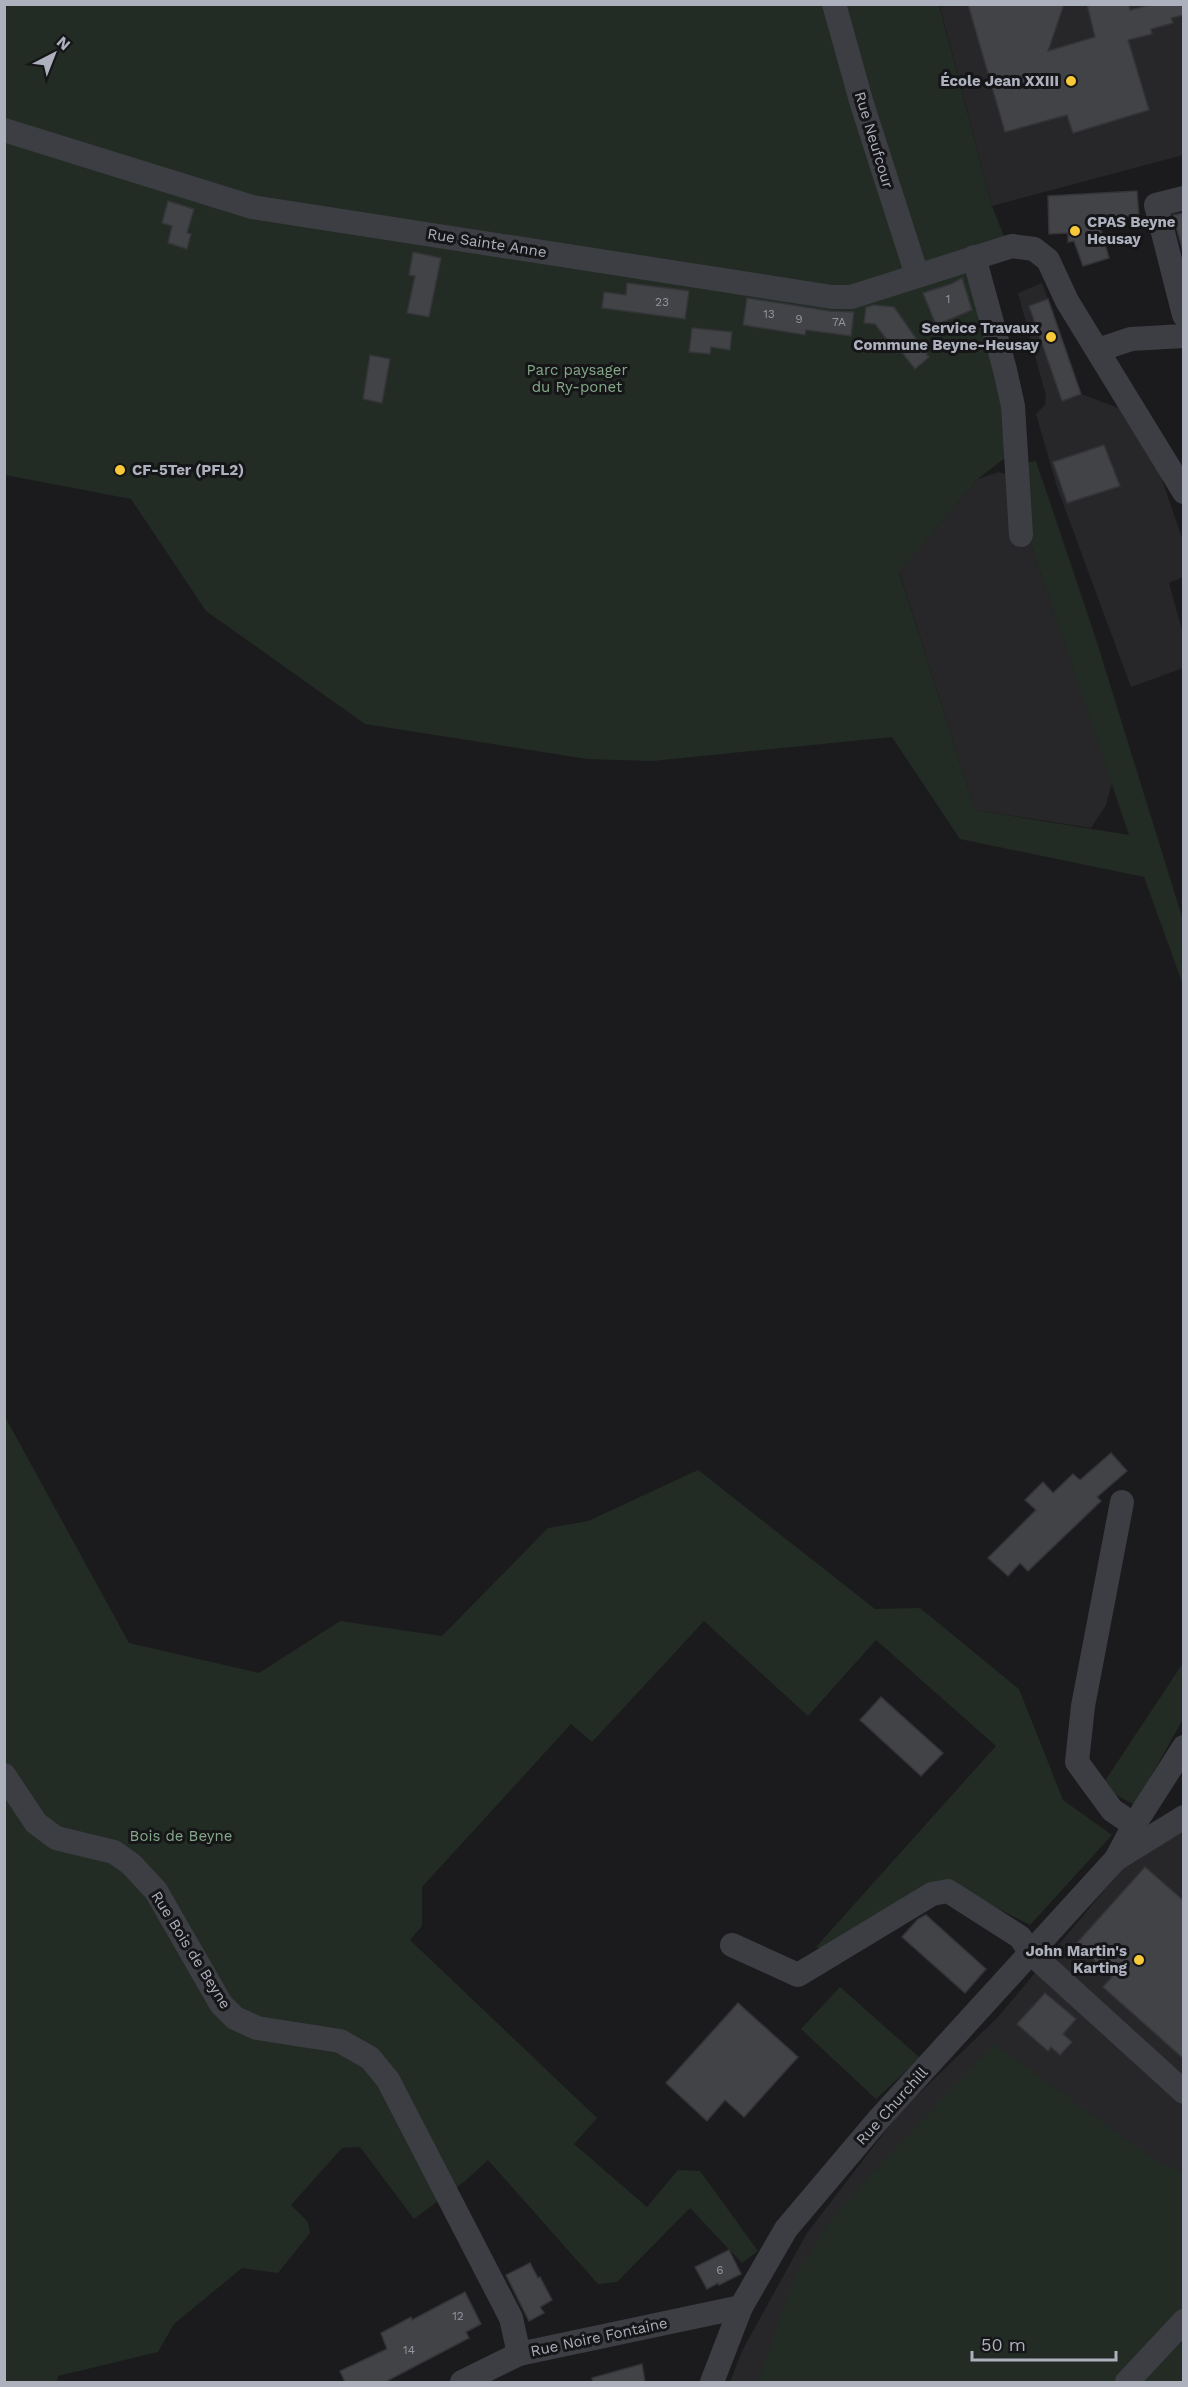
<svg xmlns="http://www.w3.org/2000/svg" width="1188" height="2387" viewBox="0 0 1188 2387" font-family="'Work Sans',sans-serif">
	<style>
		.built { fill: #27272a }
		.green { fill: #222c24 }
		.building { fill: #424347; stroke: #353539; stroke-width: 1.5 }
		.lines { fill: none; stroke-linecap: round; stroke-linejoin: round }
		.minor { stroke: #3d3e44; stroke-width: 24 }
		.poi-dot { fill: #f8c938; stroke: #161618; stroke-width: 2 }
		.labels { text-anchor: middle; stroke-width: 6; stroke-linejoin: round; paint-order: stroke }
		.number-label { font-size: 12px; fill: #9295a0 }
		.poi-label { font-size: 15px; font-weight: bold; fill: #adb0bd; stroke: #161618; text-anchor: end }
		.street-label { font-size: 15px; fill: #adb0bd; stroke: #161618 }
		.park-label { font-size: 15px; fill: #84a889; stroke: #161618 }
	</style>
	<rect width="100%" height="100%" fill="#1b1b1d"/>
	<g class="built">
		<path d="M 950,4 L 1183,5 L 1183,155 L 992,206 L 940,7 Z"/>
		<path d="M 1042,283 L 1081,394 L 1121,409 L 1160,474 L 1183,541 L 1183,577 L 1169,583 L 1183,634 L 1183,668 L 1131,687 L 1057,487 L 1036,414 L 1045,405 L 1046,396 L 1018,293 Z"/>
		<path d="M 999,472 L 1024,480 L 1028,536 L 1112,783 L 1106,805 L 1091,828 L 975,810 L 899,571 L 978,479 Z"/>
		<path d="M 1183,1832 L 1183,2382 L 730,2382 L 742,2351 L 807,2233 L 900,2112 L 998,2017 L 1128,1862 Z"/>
	</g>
	<g class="green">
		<path d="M 4,5 L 939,5 L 992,206 L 1005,239 L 974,257 L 1005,370 L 1006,457 L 978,479 L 899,572 L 975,810 L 1129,835 L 1028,536 L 1024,463 L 1036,461 L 1095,636 L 1183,920 L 1183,985 L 1144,877 L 960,839 L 892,737 L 652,761 L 587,759 L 365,724 L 206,611 L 131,499 L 5,475 Z"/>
		<path d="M 4,1415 L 129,1643 L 259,1673 L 340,1621 L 442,1636 L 548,1528 L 588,1521 L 698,1470 L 875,1609 L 920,1608 L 1019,1689 L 1063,1800 L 1112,1835 L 1030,1925 L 953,1885 L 821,1949 L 816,1947 L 996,1746 L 876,1640 L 808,1716 L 704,1621 L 592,1742 L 571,1724 L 422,1887 L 422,1926 L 410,1940 L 597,2118 L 574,2144 L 647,2207 L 678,2170 L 700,2171 L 758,2251 L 742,2263 L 690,2208 L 617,2282 L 598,2284 L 488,2160 L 465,2181 L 414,2219 L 360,2147 L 342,2148 L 291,2205 L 308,2222 L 310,2233 L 278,2273 L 242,2268 L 174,2324 L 158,2352 L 58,2376 L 57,2382 L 5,2382 Z"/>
		<path d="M 1183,1663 L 1183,1719 L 1135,1805 L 1101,1787 Z"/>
		<path d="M 840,1987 L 920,2058 L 876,2099 L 801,2029 Z"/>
		<path d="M 994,2044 L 1159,2163 L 1183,2172 L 1183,2382 L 758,2382 L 794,2279 L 826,2227 L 863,2183 Z"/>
	</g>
	<g class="building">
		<path d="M 968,4 L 1064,4 L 1048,51 L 1095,37 L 1087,4 L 1129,4 L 1130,10 L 1153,4 L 1184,4 L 1184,15 L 1171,18 L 1173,23 L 1151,29 L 1152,34 L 1128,40 L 1149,110 L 1073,133 L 1067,115 L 1005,132 Z"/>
		<path d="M 1137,191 L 1139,216 L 1098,220 L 1109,258 L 1083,266 L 1074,241 L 1068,242 L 1068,233 L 1049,234 L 1048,196 Z"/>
		<path d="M 168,201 L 194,209 L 187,233 L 191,234 L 187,249 L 168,243 L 172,226 L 162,223 Z"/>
		<path d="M 1184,213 L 1184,255 L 1173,215 Z"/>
		<path d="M 413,252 L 441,258 L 429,317 L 407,313 L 415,276 L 409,275 Z"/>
		<path d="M 962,278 L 972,310 L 936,325 L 923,293 L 951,284 Z"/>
		<path d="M 627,283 L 689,291 L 685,319 L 602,308 L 604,292 L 626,295 Z"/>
		<path d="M 747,298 L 830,311 L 854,312 L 851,336 L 806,330 L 805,335 L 743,325 Z"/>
		<path d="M 1048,299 L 1081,394 L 1062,401 L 1029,306 Z"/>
		<path d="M 874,305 L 894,307 L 929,357 L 915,369 L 900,350 L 897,353 L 875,324 L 864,323 L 866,307 Z"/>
		<path d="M 692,328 L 732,332 L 730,350 L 711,347 L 710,354 L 689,352 Z"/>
		<path d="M 370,355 L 390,359 L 382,403 L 363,399 Z"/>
		<path d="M 1104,445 L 1120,486 L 1067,503 L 1053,462 Z"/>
		<path d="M 1111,1453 L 1127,1471 L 1097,1497 L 1101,1501 L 1028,1571 L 1020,1563 L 1008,1576 L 988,1558 L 1036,1510 L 1025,1500 L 1043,1482 L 1053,1493 L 1073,1474 L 1080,1480 Z"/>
		<path d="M 881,1697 L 943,1753 L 921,1776 L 860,1720 Z"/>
		<path d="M 1145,1867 L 1184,1901 L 1184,2059 L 1103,1987 L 1112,1977 L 1076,1944 Z"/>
		<path d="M 926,1915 L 986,1969 L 965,1993 L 902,1937 L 918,1919 Z"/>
		<path d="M 1045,1993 L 1076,2019 L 1063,2034 L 1072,2042 L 1060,2055 L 1051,2047 L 1048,2051 L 1017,2024 Z"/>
		<path d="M 738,2003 L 798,2057 L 744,2117 L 725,2100 L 707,2121 L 666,2083 Z"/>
		<path d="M 729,2250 L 741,2274 L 719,2285 L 718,2283 L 707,2289 L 695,2267 Z"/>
		<path d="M 530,2263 L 538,2278 L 540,2277 L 552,2300 L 540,2307 L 544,2313 L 529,2321 L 506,2275 Z"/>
		<path d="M 465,2292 L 481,2324 L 466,2332 L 469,2338 L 385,2382 L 345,2382 L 340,2371 L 387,2349 L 381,2333 L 411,2317 L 412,2320 Z"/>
		<path d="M 642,2364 L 645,2382 L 593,2382 L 592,2378 Z"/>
	</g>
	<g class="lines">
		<g class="minor">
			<path d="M 834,4 L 862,104 L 917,275"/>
			<path d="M 4,130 L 252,207 L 832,297 L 851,297 L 1012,246 L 1034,249 L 1048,260 L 1067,301 L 1184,492"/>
			<path d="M 1184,198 L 1156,205 L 1184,315"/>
			<path d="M 974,257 L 1005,370 L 1013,406 L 1021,535"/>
			<path d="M 1098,350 L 1131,339 L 1184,336"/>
			<path d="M 1122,1502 L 1083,1706 L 1077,1762 L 1112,1810 L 1134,1825"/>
			<path d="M 4,1775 L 36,1823 L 56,1838 L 114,1852 L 131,1864 L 156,1891 L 221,2004 L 235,2018 L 257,2028 L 340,2041 L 370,2058 L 388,2080 L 511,2318 L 519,2354"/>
			<path d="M 1116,1859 L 1184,1817"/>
			<path d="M 732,1945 L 798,1975 L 932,1894 L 948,1891 L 1020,1937 L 1031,1953 L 1184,2092"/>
			<path d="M 462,2382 L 519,2354 L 741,2307"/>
			<path d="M 712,2382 L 741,2307 L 786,2229 L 879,2119 L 1116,1859 L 1134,1825 L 1184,1747"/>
			<path d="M 1127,2382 L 1184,2321"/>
		</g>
	</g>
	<g class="poi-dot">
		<circle cx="1071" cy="81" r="6"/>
		<circle cx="1075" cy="231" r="6"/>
		<circle cx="1051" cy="337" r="6"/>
		<circle cx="120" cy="470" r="6"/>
		<circle cx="1139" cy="1960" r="6"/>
	</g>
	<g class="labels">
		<g class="number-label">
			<text x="948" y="303">1</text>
			<text x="662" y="306">23</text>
			<text x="769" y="318">13</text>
			<text x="799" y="323">9</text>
			<text x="839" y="326">7A</text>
			<text x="720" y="2274">6</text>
			<text x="458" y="2320">12</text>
			<text x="409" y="2354">14</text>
		</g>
		<g class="poi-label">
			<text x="1059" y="86">École Jean XXIII</text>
			<text x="1087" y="227" text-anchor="start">CPAS Beyne<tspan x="1087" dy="17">Heusay</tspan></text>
			<text x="1039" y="333">Service Travaux<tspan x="1039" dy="17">Commune Beyne-Heusay</tspan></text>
			<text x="132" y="475" text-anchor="start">CF-5Ter (PFL2)</text>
			<text x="1127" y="1956">John Martin's<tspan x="1127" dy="17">Karting</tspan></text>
		</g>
		<g class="street-label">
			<text transform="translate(874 140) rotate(73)" y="5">Rue Neufcour</text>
			<text transform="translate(487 243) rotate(9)" y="5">Rue Sainte Anne</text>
			<text transform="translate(191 1950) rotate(58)" y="5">Rue Bois de Beyne</text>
			<text transform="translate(892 2106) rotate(-48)" y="5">Rue Churchill</text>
			<text transform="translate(599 2337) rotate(-12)" y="5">Rue Noire Fontaine</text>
		</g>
		<g class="park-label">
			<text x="577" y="375">Parc paysager<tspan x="577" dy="17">du Ry-ponet</tspan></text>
			<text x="181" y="1841">Bois de Beyne</text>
		</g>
	</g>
	<rect width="1188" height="2387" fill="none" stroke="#adb0bd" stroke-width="12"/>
	<g transform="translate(54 54) rotate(42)" stroke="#161618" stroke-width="4.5" paint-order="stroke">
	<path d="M0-4.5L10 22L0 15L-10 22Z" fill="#adb0bd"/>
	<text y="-9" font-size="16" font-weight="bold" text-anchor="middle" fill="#adb0bd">N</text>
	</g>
	<path d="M972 2351v9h144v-9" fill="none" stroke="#adb0bd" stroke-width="3"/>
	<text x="981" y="2351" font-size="18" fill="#adb0bd" stroke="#161618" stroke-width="4.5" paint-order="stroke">50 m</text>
</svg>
